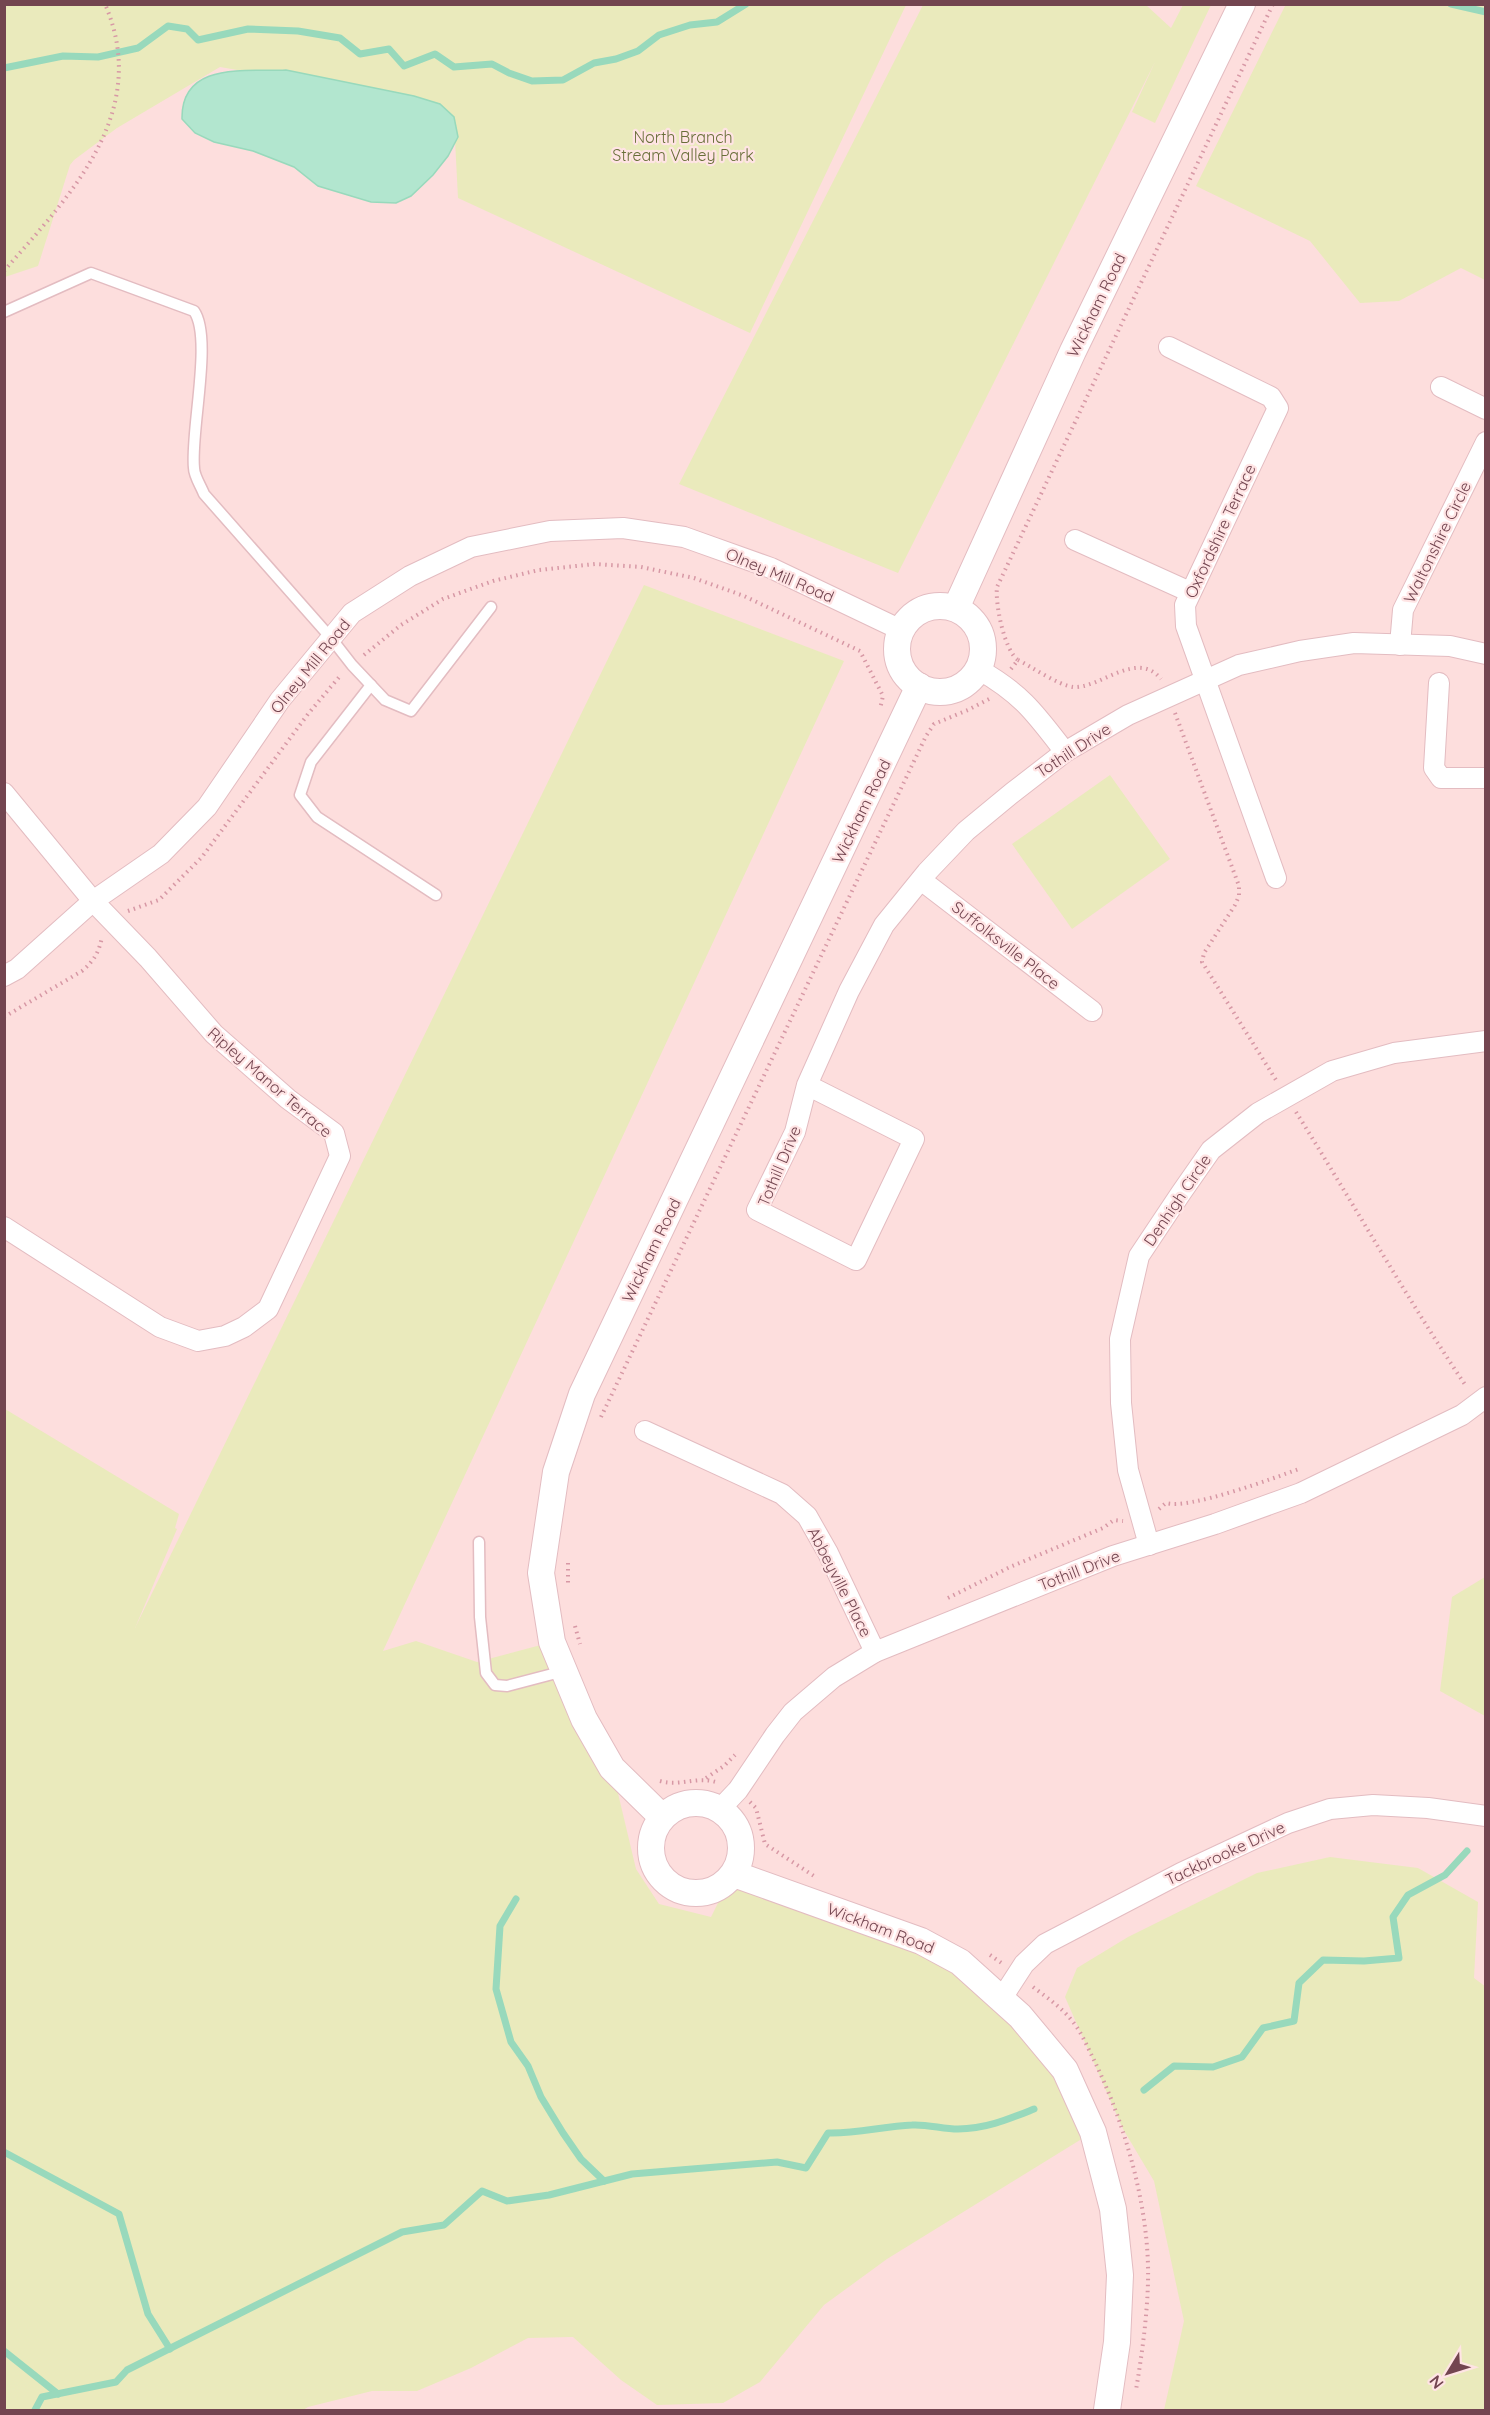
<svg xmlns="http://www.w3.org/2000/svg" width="1490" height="2415" viewBox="0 0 1490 2415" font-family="Quicksand,sans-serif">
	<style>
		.green { fill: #eaeabc }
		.water { fill: #b2e6cf; stroke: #98d9bc; stroke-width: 1.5 }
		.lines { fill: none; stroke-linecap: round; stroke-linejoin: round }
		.stream { stroke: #98d9bc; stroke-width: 7 }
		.service-casing { stroke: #e3bcc1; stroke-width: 13 }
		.minor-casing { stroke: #e3bcc1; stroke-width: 22 }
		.tertiary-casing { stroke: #e3bcc1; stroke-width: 28 }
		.path { stroke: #d798a5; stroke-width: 4; stroke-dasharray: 1.5 4.5; stroke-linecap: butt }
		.service { stroke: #fff; stroke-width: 10 }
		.minor { stroke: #fff; stroke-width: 20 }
		.tertiary { stroke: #fff; stroke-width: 26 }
		.labels { text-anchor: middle; stroke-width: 4.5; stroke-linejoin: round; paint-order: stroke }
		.park-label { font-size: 16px; fill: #686e38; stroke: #ffe4e4 }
		.street-label { font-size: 16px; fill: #734550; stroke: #ffe4e4 }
	</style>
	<rect width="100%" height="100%" fill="#fddedd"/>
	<g class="green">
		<path d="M 1286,4 L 1485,5 L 1485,280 L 1461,268 L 1399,301 L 1360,303 L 1310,241 L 1196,186 Z"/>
		<path d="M 5,5 L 906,5 L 750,333 L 458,198 L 455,140 L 428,103 L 220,67 L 117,128 L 74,160 L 70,165 L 38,266 L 5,277 Z"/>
		<path d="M 923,5 L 1146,5 L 1171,28 L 1183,5 L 1211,5 L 1155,123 L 1132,112 L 1155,62 L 898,573 L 679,484 Z"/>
		<path d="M 644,585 L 844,661 L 383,1651 L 416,1641 L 477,1662 L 552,1642 L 612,1768 L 636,1869 L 659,1904 L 711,1917 L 733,1873 L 851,1915 L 1002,1998 L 1093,2132 L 887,2259 L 824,2305 L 760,2382 L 723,2403 L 657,2405 L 621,2380 L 573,2337 L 528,2338 L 471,2368 L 417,2391 L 372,2391 L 308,2407 L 303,2410 L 5,2410 L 5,1409 L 179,1514 L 175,1528 L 177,1529 L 135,1628 Z"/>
		<path d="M 1110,775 L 1170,859 L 1072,929 L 1012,844 Z"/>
		<path d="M 1485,1577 L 1485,1716 L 1440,1691 L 1452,1597 Z"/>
		<path d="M 1330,1857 L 1418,1868 L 1478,1902 L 1474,1978 L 1486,1987 L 1485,2410 L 1164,2410 L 1184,2321 L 1154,2181 L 1123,2129 L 1065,1997 L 1077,1968 L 1128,1937 L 1257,1873 Z"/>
	</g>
	<path class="water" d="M 286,70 L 414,96 L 440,104 L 454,117 L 458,137 L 448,156 L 433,175 L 411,196 L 396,203 L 371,202 L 318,186 L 294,167 L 253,151 L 214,142 L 195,133 L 182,119 C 181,61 246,72 286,70 Z"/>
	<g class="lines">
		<g class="stream">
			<path d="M 1451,4 L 1486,12"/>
			<path d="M 4,68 L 63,56 L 98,57 L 138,48 L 168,26 L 187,29 L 198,40 L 248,29 L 298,31 L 340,38 L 360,54 L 389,49 L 404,66 L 435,54 L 454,67 L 492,64 L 509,73 L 532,81 L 563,80 L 594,63 L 616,59 L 638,51 L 659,35 L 690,25 L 717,22 L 746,4"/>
			<path d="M 516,1899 L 500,1926 L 496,1989 L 511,2042 L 528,2066 L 541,2097 L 563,2133 L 581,2159 L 604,2181"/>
			<path d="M 1144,2090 L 1174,2066 L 1213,2067 L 1242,2057 L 1263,2028 L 1294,2021 L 1299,1983 L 1323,1960 L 1364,1961 L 1399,1958 L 1393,1917 L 1408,1895 L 1445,1875 L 1467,1851"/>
			<path d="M 4,2152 L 119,2214 L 148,2314 L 170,2349"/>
			<path d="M 4,2351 L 58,2394"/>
			<path d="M 35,2410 L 42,2397 L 116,2382 L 127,2370 L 402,2232 L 444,2225 L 482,2191 L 507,2201 L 549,2195 L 632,2174 L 777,2162 L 806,2168 L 828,2133 C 856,2134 884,2126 912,2125 C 927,2124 943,2129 958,2129 C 986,2129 1009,2119 1034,2109"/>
		</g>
		<defs>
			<g id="service">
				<path d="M 4,312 L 91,273 L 194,311 C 213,338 190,433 194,468 C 194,476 201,486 204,494 L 331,638 L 352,665 L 385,700 L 411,711 L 491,607"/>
				<path d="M 371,685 L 311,762 L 300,795 L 317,817 L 436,895"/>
				<path d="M 479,1542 L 480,1617 L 486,1673 L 495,1685 L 507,1686 L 564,1671"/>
			</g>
			<g id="minor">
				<path d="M 1169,347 L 1271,397 L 1278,408 L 1185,605 L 1186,626 L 1276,878"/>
				<path d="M 1441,387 L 1486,409"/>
				<path d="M 1075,540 L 1190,592"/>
				<path d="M 1400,645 L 1403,610 L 1486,442"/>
				<path d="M 978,669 C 1022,694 1035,713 1065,752"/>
				<path d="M 1439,683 L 1434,768 L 1441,778 L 1486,778"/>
				<path d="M 4,793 L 93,901 L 148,958 L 214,1034 L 288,1099 L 334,1133 L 340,1156 L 268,1309 L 244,1327 L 225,1336 L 198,1341 L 160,1327 L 4,1227"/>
				<path d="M 921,880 L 1092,1011"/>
				<path d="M 4,976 L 17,969 L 93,901 L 161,854 L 207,807 L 280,700 L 352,613 L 410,576 L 471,547 L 550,531 L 623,528 L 684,537 L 771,568 L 901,630"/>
				<path d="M 807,1085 L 914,1139 L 856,1260 L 757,1210 L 795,1132 L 807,1085 L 849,991 L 884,925 L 927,872 L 966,831 L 1012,793 L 1065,752 L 1128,715 L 1239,665 L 1300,651 L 1354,643 L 1450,646 L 1486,654"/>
				<path d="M 645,1431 L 782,1494 L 807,1516 L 828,1553 L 875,1652"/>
				<path d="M 1149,1545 L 1128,1470 L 1121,1403 L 1120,1339 L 1139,1256 L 1181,1193 L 1211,1150 L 1258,1113 L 1332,1071 L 1394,1053 L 1486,1041"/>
				<path d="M 720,1809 L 738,1790 L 775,1735 L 793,1712 L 834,1677 L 875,1652 L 1113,1556 L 1215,1524 L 1301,1493 L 1462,1415 L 1486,1397"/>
				<path d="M 1002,1998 L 1024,1964 L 1045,1944 L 1181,1873 L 1288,1823 L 1330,1809 L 1373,1805 L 1428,1808 L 1486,1816"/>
			</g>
			<g id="tertiary">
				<circle cx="940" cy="649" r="43"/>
				<path d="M 956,608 L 1073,351 L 1242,4"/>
				<circle cx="696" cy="1848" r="45"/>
				<path d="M 662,1817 L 612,1768 L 584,1719 L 552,1642 L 541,1573 L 556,1472 L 582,1394 L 919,686"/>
				<path d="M 734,1874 L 921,1941 L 960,1962 L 1020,2016 L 1065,2070 L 1093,2132 L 1113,2209 L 1120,2275 L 1117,2342 L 1107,2410"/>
			</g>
		</defs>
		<use href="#service" class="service-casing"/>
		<use href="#minor" class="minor-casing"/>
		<use href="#tertiary" class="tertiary-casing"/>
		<g class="path">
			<path d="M 4,271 C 70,195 152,113 105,4"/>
			<path d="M 364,655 L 401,625 L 443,599 L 493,581 L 539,570 L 595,564 L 641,567 L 694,578 L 744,596 L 860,651 L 883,696 L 880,709"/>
			<path d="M 1018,660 C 1032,667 1058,685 1073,687 C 1100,689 1137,649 1161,679"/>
			<path d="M 1011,669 L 1018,660 C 1004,650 995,603 997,587 L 1273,4"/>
			<path d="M 1175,713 L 1239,886 L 1239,896 L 1235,905 L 1204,953 L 1202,962 L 1276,1080"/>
			<path d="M 128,911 L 159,900 L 202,857 L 308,714 L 340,676"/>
			<path d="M 4,1017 L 82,971 C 94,961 99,952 102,937"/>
			<path d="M 1296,1112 C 1353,1203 1406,1297 1466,1386"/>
			<path d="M 601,1417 L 926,736 L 934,724 L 968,710 L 989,699"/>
			<path d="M 1159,1509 L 1166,1503 C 1188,1510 1274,1478 1299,1469"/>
			<path d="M 568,1563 L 568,1583"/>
			<path d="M 948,1598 L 1010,1567 L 1103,1528 L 1114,1520 L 1123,1521"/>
			<path d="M 575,1626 L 580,1644"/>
			<path d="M 706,1778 L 724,1766 L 735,1755"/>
			<path d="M 660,1781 C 683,1787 697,1775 719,1783"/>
			<path d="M 750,1802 L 756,1808 L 765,1844 L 814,1876"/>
			<path d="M 990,1955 L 1003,1964"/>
			<path d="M 1033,1987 C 1049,1999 1064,2009 1076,2026 C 1083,2036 1088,2048 1093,2058 C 1125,2123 1150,2209 1148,2282 C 1147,2318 1142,2354 1136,2390"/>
		</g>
		<use href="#service" class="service"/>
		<use href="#minor" class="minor"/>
		<use href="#tertiary" class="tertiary"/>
	</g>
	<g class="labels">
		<g class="park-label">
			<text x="683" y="143">North Branch<tspan x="683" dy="18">Stream Valley Park</tspan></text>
		</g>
		<g class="street-label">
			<text transform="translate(1096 305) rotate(-64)" y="6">Wickham Road</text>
			<text transform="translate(1220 531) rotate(-65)" y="6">Oxfordshire Terrace</text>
			<text transform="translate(1437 542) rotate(-64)" y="6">Waltonshire Circle</text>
			<text transform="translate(780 575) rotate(23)" y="6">Olney Mill Road</text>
			<text transform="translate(310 666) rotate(-51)" y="6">Olney Mill Road</text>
			<text transform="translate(1073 750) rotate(-33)" y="6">Tothill Drive</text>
			<text transform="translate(861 811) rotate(-64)" y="6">Wickham Road</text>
			<text transform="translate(1006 945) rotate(38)" y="6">Suffolksville Place</text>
			<text transform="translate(270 1082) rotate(41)" y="6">Ripley Manor Terrace</text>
			<text transform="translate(779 1166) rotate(-67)" y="6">Tothill Drive</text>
			<text transform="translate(1177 1200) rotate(-56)" y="6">Denhigh Circle</text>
			<text transform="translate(651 1250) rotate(-64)" y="6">Wickham Road</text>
			<text transform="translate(1079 1570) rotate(-21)" y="6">Tothill Drive</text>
			<text transform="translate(840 1582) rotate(63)" y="6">Abbeyville Place</text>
			<text transform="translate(1225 1853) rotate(-25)" y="6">Tackbrooke Drive</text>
			<text transform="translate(881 1928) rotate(21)" y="6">Wickham Road</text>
		</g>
	</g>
	<rect width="1490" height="2415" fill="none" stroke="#734550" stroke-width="12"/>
	<g transform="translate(1448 2373) rotate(232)" stroke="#ffe4e4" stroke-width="4.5" paint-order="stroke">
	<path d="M0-4.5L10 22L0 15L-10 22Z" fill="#734550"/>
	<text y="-9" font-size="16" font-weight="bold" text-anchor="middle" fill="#734550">N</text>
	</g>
</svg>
